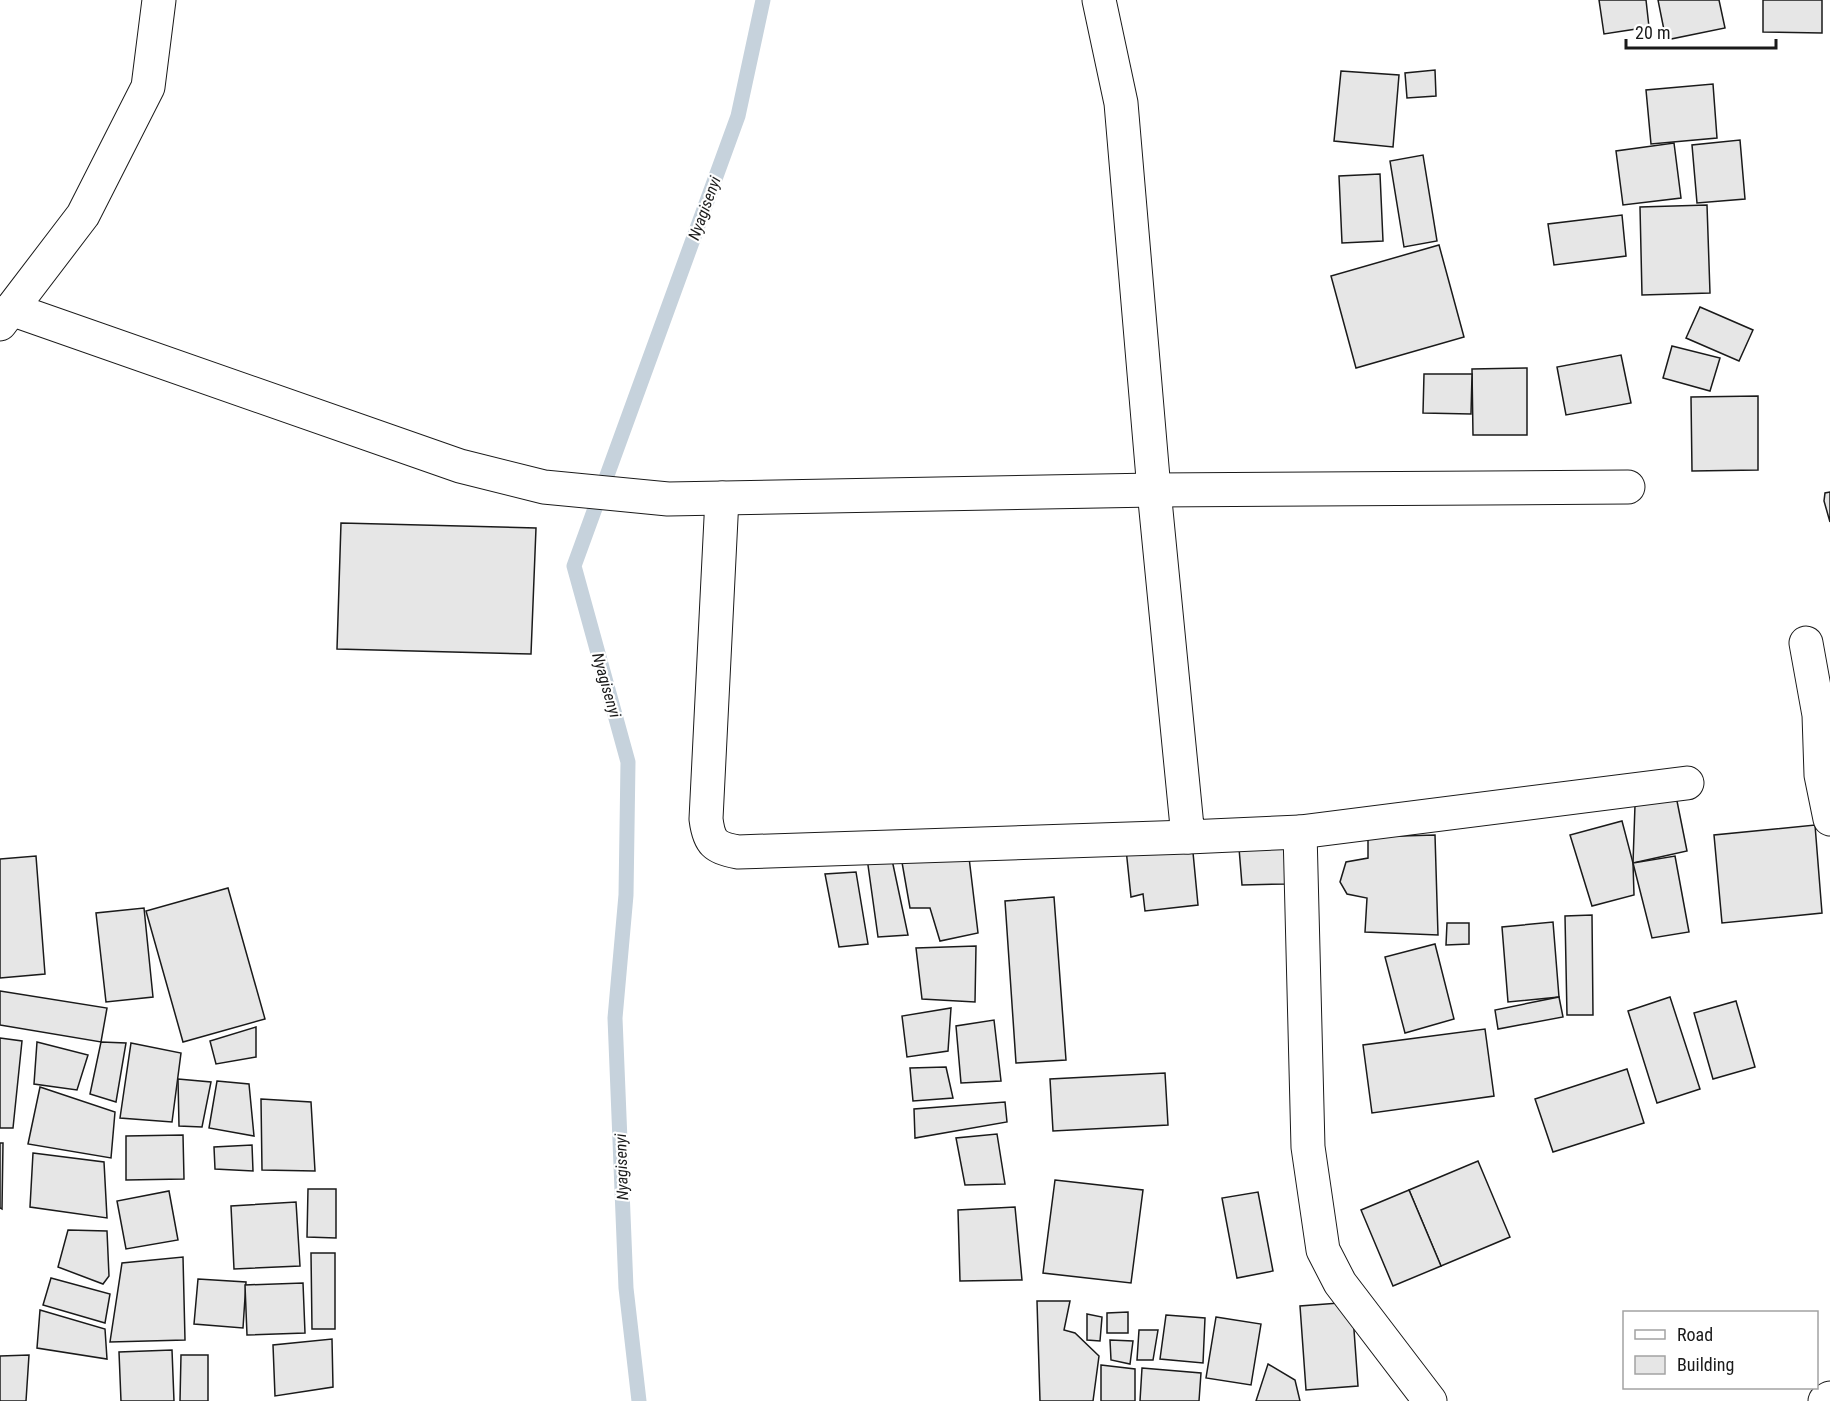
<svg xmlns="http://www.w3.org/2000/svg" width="1830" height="1401" viewBox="0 0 1830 1401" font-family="'Roboto Condensed',sans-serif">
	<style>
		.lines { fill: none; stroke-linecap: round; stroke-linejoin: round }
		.stream { stroke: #c6d2dc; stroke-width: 15 }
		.building { fill: #e6e6e6; stroke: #1a1a1a; stroke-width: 1.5 }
		.street-casing { stroke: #1a1a1a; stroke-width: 35 }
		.street { stroke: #fff; stroke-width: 33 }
		.labels { text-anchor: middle; stroke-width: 4.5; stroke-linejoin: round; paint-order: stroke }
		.water-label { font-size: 16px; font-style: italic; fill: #1a1a1a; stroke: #fff }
	</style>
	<rect width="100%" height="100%" fill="#fff"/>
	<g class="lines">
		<path class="stream" d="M 639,1401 L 626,1288 L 615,1018 L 626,895 L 628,762 L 574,566 L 738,116 L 763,0"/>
	</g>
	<g class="building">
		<path d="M 1599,0 L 1646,0 L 1649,27 L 1604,34 Z"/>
		<path d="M 1658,0 L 1719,0 L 1725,28 L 1666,40 Z"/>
		<path d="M 1763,0 L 1822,0 L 1822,33 L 1763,32 Z"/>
		<path d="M 1435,70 L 1436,96 L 1407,98 L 1405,73 Z"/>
		<path d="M 1341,71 L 1399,75 L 1393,147 L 1334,141 Z"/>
		<path d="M 1713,84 L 1717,138 L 1651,144 L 1646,90 Z"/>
		<path d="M 1740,140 L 1745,199 L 1697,203 L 1692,145 Z"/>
		<path d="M 1674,143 L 1681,198 L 1623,205 L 1616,151 Z"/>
		<path d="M 1423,155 L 1437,241 L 1404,247 L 1390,161 Z"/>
		<path d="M 1380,174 L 1383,241 L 1342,243 L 1339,176 Z"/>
		<path d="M 1707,205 L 1710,293 L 1642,295 L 1640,207 Z"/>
		<path d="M 1622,215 L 1626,256 L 1554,265 L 1548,224 Z"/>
		<path d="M 1439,245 L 1464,337 L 1356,368 L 1331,276 Z"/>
		<path d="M 1700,307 L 1753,330 L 1739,361 L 1686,338 Z"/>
		<path d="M 1672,346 L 1720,358 L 1710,391 L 1663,378 Z"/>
		<path d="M 1621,355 L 1631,403 L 1566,415 L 1557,367 Z"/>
		<path d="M 1527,368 L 1527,435 L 1473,435 L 1472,369 Z"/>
		<path d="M 1424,374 L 1472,374 L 1471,414 L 1423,413 Z"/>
		<path d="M 1758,396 L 1758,470 L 1692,471 L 1691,397 Z"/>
		<path d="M 1830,492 L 1830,522 L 1824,501 L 1825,493 Z"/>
		<path d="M 341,523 L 536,528 L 531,654 L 337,649 Z"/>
		<path d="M 1675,791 L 1687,851 L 1633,863 L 1635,805 Z"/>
		<path d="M 1622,821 L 1633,863 L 1634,895 L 1592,906 L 1570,835 Z"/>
		<path d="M 1815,825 L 1822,913 L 1722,923 L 1714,835 Z"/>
		<path d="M 1435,835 L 1438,935 L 1365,932 L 1367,898 L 1347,894 L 1340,882 L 1346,862 L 1368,858 L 1368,837 Z"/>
		<path d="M 1192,842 L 1198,905 L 1145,911 L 1143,894 L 1131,897 L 1126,849 Z"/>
		<path d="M 1284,844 L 1286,884 L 1242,885 L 1239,848 Z"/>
		<path d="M 968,849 L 978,933 L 940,941 L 930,908 L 910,908 L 900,851 Z"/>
		<path d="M 891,855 L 908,935 L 878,937 L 867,858 Z"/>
		<path d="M 36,856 L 45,974 L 0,978 L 0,859 Z"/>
		<path d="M 1675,856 L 1689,932 L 1652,938 L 1633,863 Z"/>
		<path d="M 856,872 L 868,944 L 839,947 L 825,874 Z"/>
		<path d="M 228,888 L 265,1019 L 183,1042 L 146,911 Z"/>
		<path d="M 1054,897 L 1066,1060 L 1016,1063 L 1005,901 Z"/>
		<path d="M 144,908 L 153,997 L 106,1002 L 96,913 Z"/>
		<path d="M 1592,915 L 1593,1015 L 1567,1015 L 1565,916 Z"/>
		<path d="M 1553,922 L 1559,997 L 1508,1002 L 1502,927 Z"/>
		<path d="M 1447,923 L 1469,923 L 1469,944 L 1446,945 Z"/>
		<path d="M 1435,944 L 1454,1019 L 1405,1033 L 1385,957 Z"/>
		<path d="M 976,946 L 975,1002 L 922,999 L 916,948 Z"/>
		<path d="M 0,991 L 107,1008 L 101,1042 L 0,1025 Z"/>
		<path d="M 1559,997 L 1563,1017 L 1498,1029 L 1495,1010 Z"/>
		<path d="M 1670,997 L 1700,1089 L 1657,1103 L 1628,1011 Z"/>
		<path d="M 1736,1001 L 1755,1067 L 1713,1079 L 1694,1013 Z"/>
		<path d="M 951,1008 L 948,1051 L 907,1057 L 902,1016 Z"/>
		<path d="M 994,1020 L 1001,1081 L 961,1083 L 956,1026 Z"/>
		<path d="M 256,1027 L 256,1057 L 216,1064 L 210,1041 Z"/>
		<path d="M 1485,1029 L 1494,1096 L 1372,1113 L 1363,1045 Z"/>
		<path d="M 0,1038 L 22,1041 L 13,1128 L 0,1128 Z"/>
		<path d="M 37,1042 L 88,1055 L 77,1090 L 34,1084 Z"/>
		<path d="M 101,1042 L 126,1043 L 116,1102 L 90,1094 Z"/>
		<path d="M 131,1043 L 181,1053 L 172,1122 L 120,1118 Z"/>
		<path d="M 946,1067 L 953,1098 L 913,1101 L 910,1068 Z"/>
		<path d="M 1627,1069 L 1644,1123 L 1553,1152 L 1535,1099 Z"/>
		<path d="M 1165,1073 L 1168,1125 L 1053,1131 L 1050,1079 Z"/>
		<path d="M 178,1079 L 211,1082 L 202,1127 L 179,1126 Z"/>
		<path d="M 217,1081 L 249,1084 L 254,1136 L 209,1128 Z"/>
		<path d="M 40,1087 L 115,1112 L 111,1158 L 28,1144 Z"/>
		<path d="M 261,1099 L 311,1102 L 315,1171 L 262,1170 Z"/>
		<path d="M 1005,1102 L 1007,1122 L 915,1138 L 914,1109 Z"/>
		<path d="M 997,1134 L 1005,1184 L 965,1185 L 956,1138 Z"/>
		<path d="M 183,1135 L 184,1179 L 126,1180 L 126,1136 Z"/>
		<path d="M 0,1143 L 3,1143 L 2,1209 L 0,1208 Z"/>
		<path d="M 252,1145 L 253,1171 L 215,1169 L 214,1147 Z"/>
		<path d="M 33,1153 L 104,1162 L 107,1218 L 30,1207 Z"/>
		<path d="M 1478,1161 L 1510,1237 L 1441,1266 L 1409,1190 Z"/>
		<path d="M 1055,1180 L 1143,1190 L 1131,1283 L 1043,1273 Z"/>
		<path d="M 308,1189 L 336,1189 L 336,1238 L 307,1237 Z"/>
		<path d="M 1409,1190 L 1441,1266 L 1393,1286 L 1361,1210 Z"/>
		<path d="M 169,1191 L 178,1240 L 126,1249 L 117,1201 Z"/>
		<path d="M 1258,1192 L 1273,1271 L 1237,1278 L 1222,1198 Z"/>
		<path d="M 296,1202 L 300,1266 L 234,1269 L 231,1206 Z"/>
		<path d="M 1015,1207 L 1022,1280 L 960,1281 L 958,1210 Z"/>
		<path d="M 68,1230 L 107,1231 L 109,1276 L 103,1284 L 58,1267 Z"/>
		<path d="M 311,1253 L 335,1253 L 335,1329 L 312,1329 Z"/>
		<path d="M 183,1257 L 185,1340 L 110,1342 L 122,1263 Z"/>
		<path d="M 51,1278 L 110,1294 L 105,1323 L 43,1305 Z"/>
		<path d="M 198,1279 L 246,1282 L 243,1328 L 194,1324 Z"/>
		<path d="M 303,1283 L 305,1333 L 247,1335 L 245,1285 Z"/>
		<path d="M 1037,1301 L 1070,1301 L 1064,1330 L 1075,1333 L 1099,1356 L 1093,1401 L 1040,1401 Z"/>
		<path d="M 1352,1302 L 1358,1386 L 1306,1390 L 1300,1306 Z"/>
		<path d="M 40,1310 L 105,1329 L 107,1359 L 37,1348 Z"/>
		<path d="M 1128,1312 L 1128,1333 L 1107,1333 L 1107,1313 Z"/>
		<path d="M 1087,1314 L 1102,1317 L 1100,1341 L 1087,1340 Z"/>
		<path d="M 1166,1315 L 1205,1318 L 1203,1363 L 1160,1359 Z"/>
		<path d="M 1216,1317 L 1261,1324 L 1251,1385 L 1206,1378 Z"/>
		<path d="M 1139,1330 L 1158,1330 L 1153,1360 L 1137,1360 Z"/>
		<path d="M 332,1339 L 333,1387 L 275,1396 L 273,1345 Z"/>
		<path d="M 1110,1340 L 1133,1341 L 1130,1364 L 1111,1360 Z"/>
		<path d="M 172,1350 L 174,1401 L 121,1401 L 119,1352 Z"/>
		<path d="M 29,1355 L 26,1401 L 0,1401 L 0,1356 Z"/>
		<path d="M 181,1355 L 208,1355 L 208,1401 L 180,1401 Z"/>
		<path d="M 1268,1364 L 1295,1380 L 1300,1401 L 1256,1401 Z"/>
		<path d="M 1101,1365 L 1135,1369 L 1135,1401 L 1101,1401 Z"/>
		<path d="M 1142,1368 L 1201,1373 L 1199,1401 L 1140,1401 Z"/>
	</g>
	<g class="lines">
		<defs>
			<g id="street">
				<path d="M 1099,0 L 1121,103 L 1154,490 L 1188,837 L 1300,832 L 1687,783"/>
				<path d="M 11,309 L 460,466 L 544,487 L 668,499 L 1154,490 L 1628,487"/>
				<path d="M 0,324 L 83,215 L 148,87 L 159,0"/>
				<path d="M 722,498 L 706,819 C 709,843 715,848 738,852 L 1188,837"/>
				<path d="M 1806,643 L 1819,715 L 1821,775 L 1830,819"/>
				<path d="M 1300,832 L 1308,1147 L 1323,1250 L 1340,1283 L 1430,1401"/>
				<path d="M 1825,1401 L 1830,1398"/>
			</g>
		</defs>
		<use href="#street" class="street-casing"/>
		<use href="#street" class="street"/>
	</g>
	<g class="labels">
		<g class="water-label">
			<text transform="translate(704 208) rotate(-70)" y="6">Nyagisenyi</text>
			<text transform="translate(607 685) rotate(74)" y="6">Nyagisenyi</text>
			<text transform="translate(621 1167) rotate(-92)" y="6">Nyagisenyi</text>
		</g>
	</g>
	<rect x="1623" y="1311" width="195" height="78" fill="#ffffff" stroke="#a3a3a3" stroke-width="1.5"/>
	<rect x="1635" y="1330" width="30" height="9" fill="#ffffff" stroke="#a3a3a3" stroke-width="1.5"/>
	<text x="1677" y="1341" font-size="18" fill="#1a1a1a">Road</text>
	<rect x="1635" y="1356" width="30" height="18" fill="#e6e6e6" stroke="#a3a3a3" stroke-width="1.5"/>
	<text x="1677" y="1371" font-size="18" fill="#1a1a1a">Building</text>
	<path d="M1626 39v9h150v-9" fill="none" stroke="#1a1a1a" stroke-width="3"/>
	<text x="1635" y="39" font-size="18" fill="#1a1a1a" stroke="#ffffff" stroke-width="4.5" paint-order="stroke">20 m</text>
</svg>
